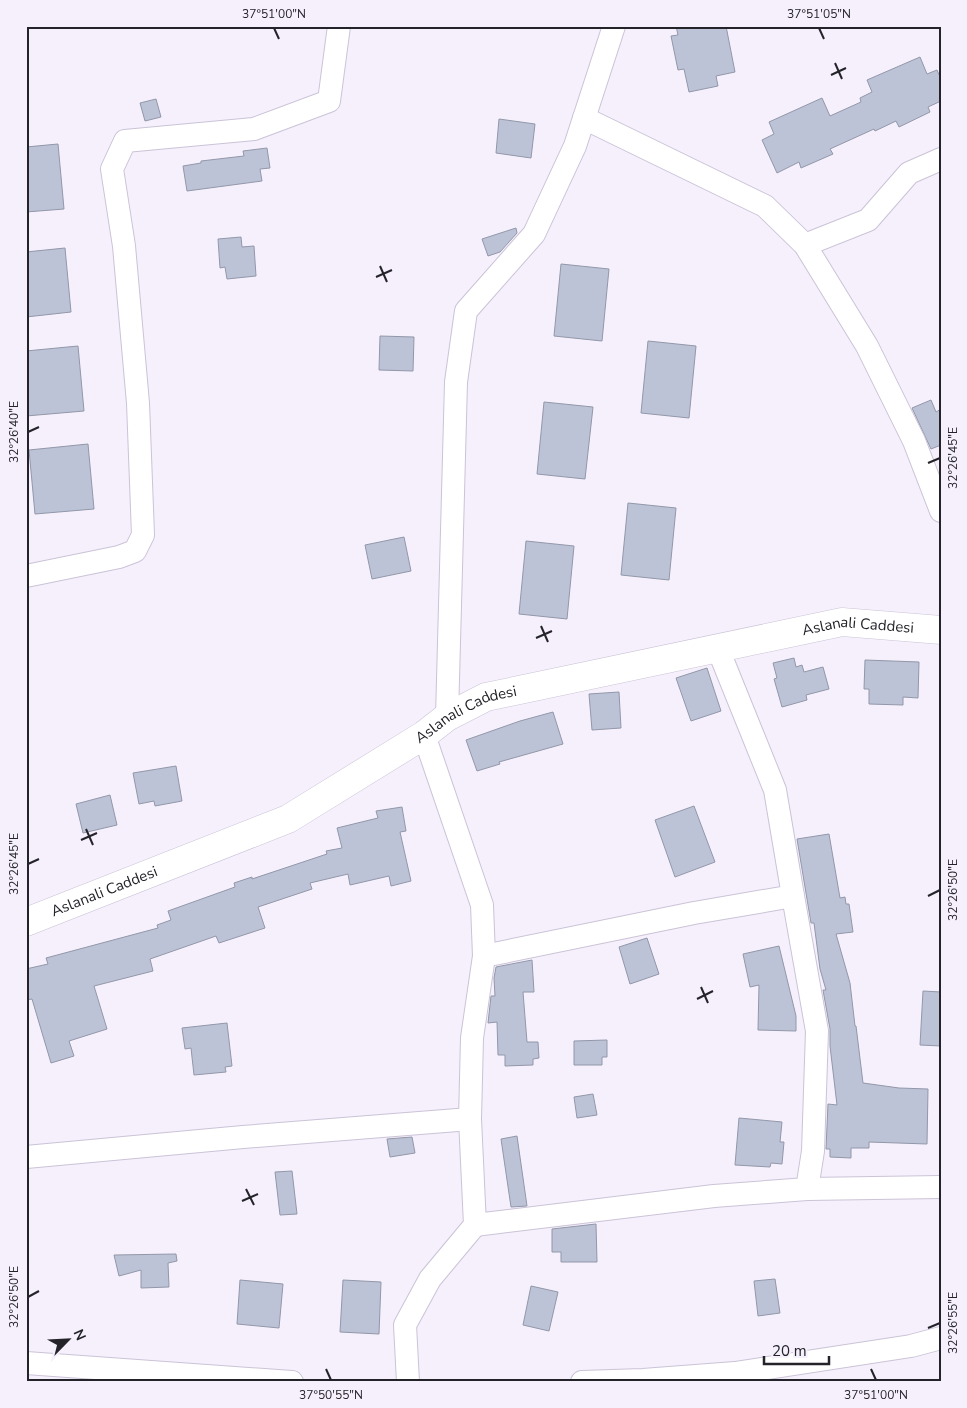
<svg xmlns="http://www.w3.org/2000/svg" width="967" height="1408" viewBox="0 0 967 1408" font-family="'Nunito Sans',sans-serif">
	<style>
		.building { fill: #bdc3d6; stroke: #9297a9 }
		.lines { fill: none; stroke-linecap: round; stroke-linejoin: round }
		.street-casing { stroke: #cbc3d7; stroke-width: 24 }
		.secondary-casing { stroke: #cbc3d7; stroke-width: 29 }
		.street { stroke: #fff; stroke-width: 22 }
		.secondary { stroke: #fff; stroke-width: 28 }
		.ticks { fill: none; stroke: #25232a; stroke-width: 2 }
		.labels { text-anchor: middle; stroke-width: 4; stroke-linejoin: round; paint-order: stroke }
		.street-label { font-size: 15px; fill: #25232a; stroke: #f5f0fc }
		.neatline { fill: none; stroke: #25232a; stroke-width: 2 }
		.ticks-label { font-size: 12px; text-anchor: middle; fill: #25232a }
	</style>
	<rect width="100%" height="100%" fill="#f5f0fc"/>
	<g class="building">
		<path d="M 676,26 L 726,26 L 735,72 L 716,76 L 718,86 L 689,92 L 684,69 L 678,70 L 671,36 L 678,35 Z"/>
		<path d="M 920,57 L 927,74 L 937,70 L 941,79 L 941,101 L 928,107 L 930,112 L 899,127 L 896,121 L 875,131 L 874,129 L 830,149 L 833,154 L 801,168 L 799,162 L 777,173 L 762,140 L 774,134 L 769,122 L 822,98 L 830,116 L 861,102 L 860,98 L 872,92 L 867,80 Z"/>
		<path d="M 156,99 L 161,117 L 145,121 L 140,103 Z"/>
		<path d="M 499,119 L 535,124 L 531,158 L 496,153 Z"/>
		<path d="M 58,144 L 64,209 L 26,212 L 26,147 Z"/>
		<path d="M 267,148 L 270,168 L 260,169 L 262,181 L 187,191 L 183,166 L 201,163 L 201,161 L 244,156 L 243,151 Z"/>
		<path d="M 516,228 L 517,233 L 500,252 L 488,256 L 482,239 Z"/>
		<path d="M 241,237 L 242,247 L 254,246 L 256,276 L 227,279 L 225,267 L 220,268 L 218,239 Z"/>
		<path d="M 65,248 L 71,312 L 26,317 L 26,252 Z"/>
		<path d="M 561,264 L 609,269 L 602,341 L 554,336 Z"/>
		<path d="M 380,336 L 414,337 L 413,371 L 379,370 Z"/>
		<path d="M 648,341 L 696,346 L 689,418 L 641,413 Z"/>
		<path d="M 78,346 L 84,411 L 26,416 L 26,351 Z"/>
		<path d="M 931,400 L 936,412 L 941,409 L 941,445 L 931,449 L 912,408 Z"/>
		<path d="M 544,402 L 593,407 L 585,479 L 537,474 Z"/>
		<path d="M 88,444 L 94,509 L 35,514 L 29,450 Z"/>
		<path d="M 628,503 L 676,508 L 669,580 L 621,575 Z"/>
		<path d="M 404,537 L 411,571 L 372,579 L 365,545 Z"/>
		<path d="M 526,541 L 574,546 L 567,619 L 519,614 Z"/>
		<path d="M 794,658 L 796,667 L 802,665 L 804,672 L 823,667 L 829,689 L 806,695 L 807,700 L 782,707 L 774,679 L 777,678 L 773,663 Z"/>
		<path d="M 865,660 L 919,662 L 918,698 L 903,697 L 903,705 L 869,704 L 869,689 L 864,689 Z"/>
		<path d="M 707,668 L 721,711 L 691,721 L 676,678 Z"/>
		<path d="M 619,692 L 621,728 L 592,730 L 589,694 Z"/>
		<path d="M 553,712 L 563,744 L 499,762 L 500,764 L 477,771 L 466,740 L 520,721 Z"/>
		<path d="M 176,766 L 182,801 L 155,806 L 154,801 L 139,804 L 133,773 Z"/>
		<path d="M 110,795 L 117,825 L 83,833 L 76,804 Z"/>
		<path d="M 694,806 L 715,862 L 675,877 L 655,820 Z"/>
		<path d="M 402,807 L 406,831 L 400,832 L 411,881 L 391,886 L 389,876 L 350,885 L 348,874 L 310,883 L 312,889 L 258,907 L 265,928 L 219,943 L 216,936 L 150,959 L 153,971 L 94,986 L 107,1029 L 69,1041 L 74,1056 L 51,1063 L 32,999 L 26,1000 L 26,969 L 48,964 L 46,958 L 158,928 L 157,925 L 171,920 L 168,911 L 235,887 L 234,883 L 252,877 L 252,879 L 327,854 L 326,851 L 342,848 L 337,828 L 378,818 L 376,811 Z"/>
		<path d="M 829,834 L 840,898 L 845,897 L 846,904 L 849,904 L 853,932 L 836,934 L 850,983 L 855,1026 L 856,1026 L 863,1083 L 899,1088 L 928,1089 L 927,1144 L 869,1142 L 869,1148 L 851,1148 L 851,1158 L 830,1157 L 830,1149 L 826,1149 L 828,1104 L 837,1105 L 830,1046 L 830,1029 L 823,990 L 826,990 L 820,969 L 814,923 L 811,923 L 797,839 Z"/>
		<path d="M 647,938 L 659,974 L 630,984 L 619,947 Z"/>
		<path d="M 779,946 L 796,1016 L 796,1031 L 758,1030 L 759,985 L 750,987 L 743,954 Z"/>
		<path d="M 532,960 L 534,992 L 523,992 L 527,1042 L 538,1042 L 539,1058 L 533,1059 L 533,1065 L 505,1066 L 505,1055 L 498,1055 L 497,1022 L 488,1023 L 491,996 L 495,996 L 494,978 L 496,967 Z"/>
		<path d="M 923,991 L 941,992 L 941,1046 L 920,1045 Z"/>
		<path d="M 227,1023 L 232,1066 L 225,1067 L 226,1072 L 194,1075 L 191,1048 L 185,1049 L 182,1028 Z"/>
		<path d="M 607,1040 L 607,1057 L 602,1057 L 602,1065 L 574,1065 L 574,1041 Z"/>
		<path d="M 593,1094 L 597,1115 L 577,1118 L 574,1097 Z"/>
		<path d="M 739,1118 L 782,1122 L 780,1142 L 784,1142 L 782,1164 L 771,1163 L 770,1167 L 735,1165 Z"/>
		<path d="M 517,1136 L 527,1206 L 511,1207 L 501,1139 Z"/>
		<path d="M 412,1137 L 415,1153 L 390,1157 L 387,1139 Z"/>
		<path d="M 292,1171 L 297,1214 L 280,1215 L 275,1172 Z"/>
		<path d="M 596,1224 L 597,1262 L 561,1262 L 561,1252 L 552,1252 L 552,1229 Z"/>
		<path d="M 176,1254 L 177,1261 L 168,1263 L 169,1287 L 141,1288 L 141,1270 L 119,1276 L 114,1255 Z"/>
		<path d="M 775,1279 L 780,1313 L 758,1316 L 754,1281 Z"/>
		<path d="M 240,1280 L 283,1284 L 279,1328 L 237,1324 Z"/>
		<path d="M 343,1280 L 381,1282 L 379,1334 L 340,1332 Z"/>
		<path d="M 531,1286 L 558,1292 L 549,1331 L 523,1325 Z"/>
	</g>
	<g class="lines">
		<defs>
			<g id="street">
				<path d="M 584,118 L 765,206 L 805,245 L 867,346 L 914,441 L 941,511"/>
				<path d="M 805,245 L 868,220 L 909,173 L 941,159"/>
				<path d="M 26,576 L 119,557 L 135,551 L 143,535 L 138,403 L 124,246 L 112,169 L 125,141 L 254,129 L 329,101 L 339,26"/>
				<path d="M 447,717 L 456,382 L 466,311 L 534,234 L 575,146 L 614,26"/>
				<path d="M 484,956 L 694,913 L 793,896 L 775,790 L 718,649"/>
				<path d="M 26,1157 L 243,1137 L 470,1119"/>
				<path d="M 807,1189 L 941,1187"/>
				<path d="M 475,1225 L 714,1196 L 807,1189 L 813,1151 L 817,1031 L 793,896"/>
				<path d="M 26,1363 L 292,1382"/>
				<path d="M 408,1382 L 405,1325 L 430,1279 L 475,1225 L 470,1119 L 472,1038 L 484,956 L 482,905 L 424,735"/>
				<path d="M 582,1382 L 643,1380 L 735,1373 L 911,1346 L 941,1338"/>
			</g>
			<g id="secondary">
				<path id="s1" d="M 26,922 L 288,819 L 424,735 L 447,717 L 486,697 L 842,622 L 941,630"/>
			</g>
		</defs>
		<use href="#street" class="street-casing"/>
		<use href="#secondary" class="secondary-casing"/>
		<use href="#street" class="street"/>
		<use href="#secondary" class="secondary"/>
	</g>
	<path class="ticks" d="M 274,28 L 279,39M 819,28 L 824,39M 835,63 L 842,79M 831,75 L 846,68M 380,266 L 387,282M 376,277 L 392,270M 28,432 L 39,427M 928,463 L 940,458M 541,626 L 548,642M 536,638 L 552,631M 86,829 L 93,845M 81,840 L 97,833M 28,864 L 39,859M 928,896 L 940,890M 701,987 L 708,1003M 697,999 L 713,991M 246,1189 L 254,1205M 242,1201 L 258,1194M 28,1297 L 39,1291M 928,1328 L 940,1323M 326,1369 L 331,1380M 871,1369 L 876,1380"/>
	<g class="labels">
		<g class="street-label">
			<text dy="5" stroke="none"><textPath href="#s1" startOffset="894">Aslanali Caddesi</textPath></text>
			<text dy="5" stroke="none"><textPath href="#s1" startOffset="489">Aslanali Caddesi</textPath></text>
			<text dy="5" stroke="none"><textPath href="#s1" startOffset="84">Aslanali Caddesi</textPath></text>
		</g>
	</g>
	<rect width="967" height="1408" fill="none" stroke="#f5f0fc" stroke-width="55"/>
	<g transform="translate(68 1340) rotate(66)" stroke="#f5f0fc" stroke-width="4" paint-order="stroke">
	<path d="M0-4L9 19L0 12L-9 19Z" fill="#25232a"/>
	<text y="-8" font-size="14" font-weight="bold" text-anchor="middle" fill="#25232a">N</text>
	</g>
	<path d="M764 1356v8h65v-8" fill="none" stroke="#25232a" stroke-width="2.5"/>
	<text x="772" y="1356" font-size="15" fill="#25232a" stroke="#f5f0fc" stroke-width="4" paint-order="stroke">20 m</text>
	<rect x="28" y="28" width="912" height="1352" class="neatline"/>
	<g class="ticks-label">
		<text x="274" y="18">37°51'00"N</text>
		<text x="819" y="18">37°51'05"N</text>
		<text transform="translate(14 432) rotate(-90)" y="4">32°26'40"E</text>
		<text transform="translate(953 458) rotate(-90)" y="4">32°26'45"E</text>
		<text transform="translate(14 864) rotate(-90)" y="4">32°26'45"E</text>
		<text transform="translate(953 890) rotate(-90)" y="4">32°26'50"E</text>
		<text transform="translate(14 1297) rotate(-90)" y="4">32°26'50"E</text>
		<text transform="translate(953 1323) rotate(-90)" y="4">32°26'55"E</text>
		<text x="331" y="1399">37°50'55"N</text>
		<text x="876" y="1399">37°51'00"N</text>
	</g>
</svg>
